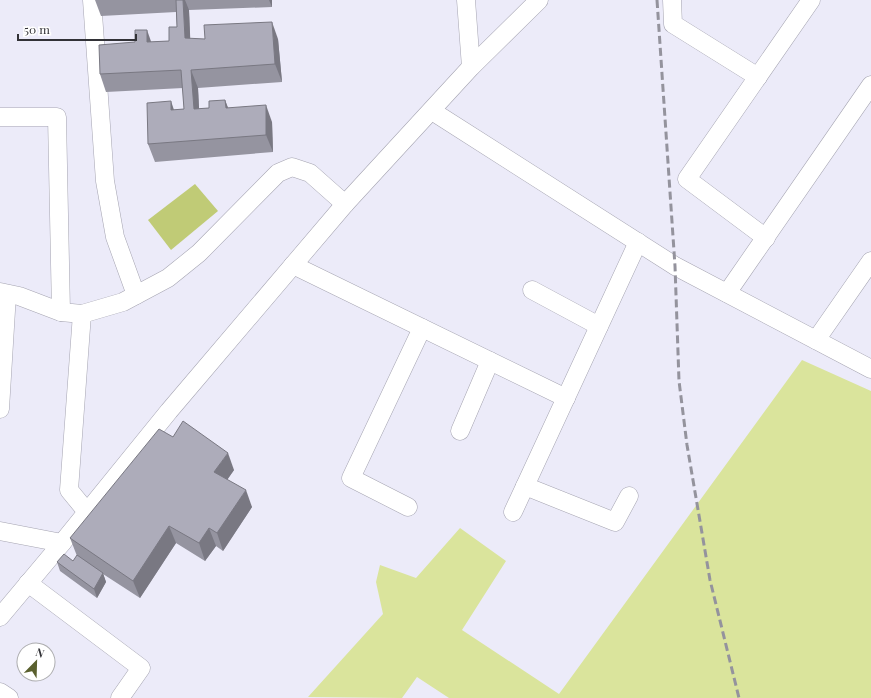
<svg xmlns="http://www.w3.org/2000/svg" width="871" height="698" viewBox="0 0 871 698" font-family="'Playfair Display',serif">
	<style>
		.green { fill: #dae49c }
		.water { fill: #c0cb76 }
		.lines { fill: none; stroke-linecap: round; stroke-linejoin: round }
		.minor-casing { stroke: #a5a4b1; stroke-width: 19 }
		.minor { stroke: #fff; stroke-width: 18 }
		.rail { stroke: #94939d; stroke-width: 3; stroke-dasharray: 8 4; stroke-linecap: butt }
		.wall { fill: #9594a0 }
		.shaded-wall { fill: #797882 }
		.building { fill: #adacba; stroke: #797882 }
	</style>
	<rect width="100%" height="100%" fill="#ecebf9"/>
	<path class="green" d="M 802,360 L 871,391 L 871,698 L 449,698 L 417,677 L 402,698 L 308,697 L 383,614 L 376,582 L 380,565 L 416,578 L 460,528 L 506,561 L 462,630 L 559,694 Z"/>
	<path class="water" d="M 195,184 L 218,211 L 171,250 L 148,220 Z"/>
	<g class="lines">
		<defs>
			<g id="minor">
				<path d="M 92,0 L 105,181 L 115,237 L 136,295"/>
				<path d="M 466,0 L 471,67"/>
				<path d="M 672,0 L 673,24 L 758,77"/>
				<path d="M 432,111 L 675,266 L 871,369"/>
				<path d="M 0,117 L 57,117 L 61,312"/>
				<path d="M 766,238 L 687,179 L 811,0"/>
				<path d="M 293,265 L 566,398"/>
				<path d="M 532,290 L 599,326"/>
				<path d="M 0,292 L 19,296 L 61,312 L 82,314 L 123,302 L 168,278 L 199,253 L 278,173 L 292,167 L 310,173 L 345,204"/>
				<path d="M 727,293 L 871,85"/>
				<path d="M 82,314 L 69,490 L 87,512"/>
				<path d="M 816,340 L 871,261"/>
				<path d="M 0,409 L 7,294"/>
				<path d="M 460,431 L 490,361"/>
				<path d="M 525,486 L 615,522 L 629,496"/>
				<path d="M 408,507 L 351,478 L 422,328"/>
				<path d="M 513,512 L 638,242"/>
				<path d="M 0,531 L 62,543"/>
				<path d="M 28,583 L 141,668 L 120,698"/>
				<path d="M 0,617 L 62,543 L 169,411 L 345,204 L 471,67 L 539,0"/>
				<path d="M 0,692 L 9,698"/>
			</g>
		</defs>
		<use href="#minor" class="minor-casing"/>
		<use href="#minor" class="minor"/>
		<path class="rail" d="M 657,0 L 675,266 L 679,381 L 687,445 L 710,580 L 739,698"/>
	</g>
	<g class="wall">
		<path d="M 95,0 L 272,0 L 272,7 L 189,10 L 190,39 L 278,39 L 282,82 L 198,88 L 199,109 L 209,108 L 225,100 L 228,108 L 272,122 L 273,152 L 155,162 L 148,144 L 174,110 L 184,109 L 183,88 L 106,92 L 100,74 L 152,42 L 169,41 L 177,27 L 176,12 L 101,16 Z"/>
		<path d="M 173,437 L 234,470 L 227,480 L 252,507 L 223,551 L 216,546 L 205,561 L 176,543 L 140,598 L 103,574 L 106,582 L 97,598 L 60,571 L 57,562 L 73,561 L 77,556 L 70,538 Z"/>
	</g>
	<g class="shaded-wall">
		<path d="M 183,0 L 185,0 L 189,10 L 191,56 L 185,38 Z"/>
		<path d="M 269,0 L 272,0 L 272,7 Z"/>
		<path d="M 272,22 L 278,39 L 282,82 L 275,64 Z"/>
		<path d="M 147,30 L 153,47 L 147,42 Z"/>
		<path d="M 191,70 L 198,88 L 200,127 L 194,109 Z"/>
		<path d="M 225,100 L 232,118 L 226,108 Z"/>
		<path d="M 171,101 L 177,119 L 171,110 Z"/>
		<path d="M 266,105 L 272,122 L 273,152 L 266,135 Z"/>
		<path d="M 228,453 L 234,470 L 220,490 L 214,472 Z"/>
		<path d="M 246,490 L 252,507 L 223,551 L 217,533 Z"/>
		<path d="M 169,526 L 176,543 L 140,598 L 133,581 Z"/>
		<path d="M 209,528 L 216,546 L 205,561 L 199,543 Z"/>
		<path d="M 103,573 L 106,582 L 97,598 L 94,589 Z"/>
	</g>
	<g class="building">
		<path d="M 176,0 L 183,0 L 185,38 L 205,39 L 204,25 L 272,22 L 275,64 L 191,70 L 194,109 L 209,108 L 209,101 L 225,100 L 226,108 L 266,105 L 266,135 L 148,144 L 147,103 L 171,101 L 171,110 L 184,109 L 181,70 L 100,74 L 99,45 L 135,42 L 135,30 L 147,30 L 147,42 L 169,41 L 169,27 L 177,27 Z"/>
		<path d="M 183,421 L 228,453 L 214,472 L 246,490 L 217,533 L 209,528 L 199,543 L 169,526 L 133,581 L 70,538 L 159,429 L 173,437 Z"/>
		<path d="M 64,554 L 73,561 L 77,555 L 103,573 L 94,589 L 57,562 Z"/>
	</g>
	<g transform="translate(36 662) rotate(23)"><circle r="19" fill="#ffffff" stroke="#adadaf"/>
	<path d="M0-3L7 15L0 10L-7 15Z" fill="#5a602e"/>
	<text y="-6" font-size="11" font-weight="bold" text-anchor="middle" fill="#323237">N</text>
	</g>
	<path d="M18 34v6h118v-6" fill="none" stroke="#323237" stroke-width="2"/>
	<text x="24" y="34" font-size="12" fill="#323237" stroke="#ffffff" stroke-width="3" paint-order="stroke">50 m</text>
</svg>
